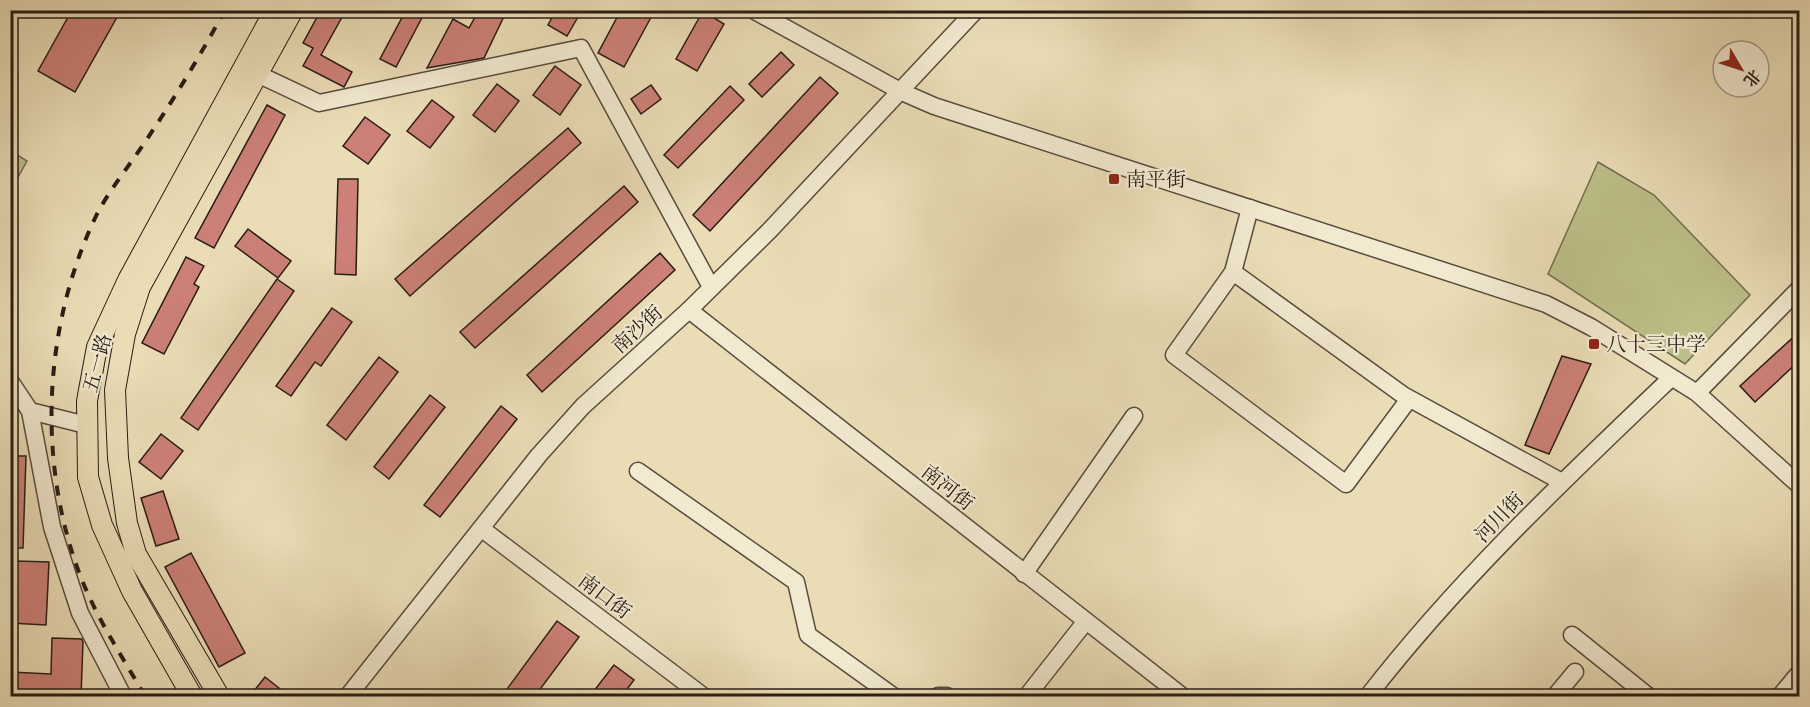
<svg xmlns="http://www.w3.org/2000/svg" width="1810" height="707" viewBox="0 0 1810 707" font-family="'IM FELL French Canon','Noto Serif SC',serif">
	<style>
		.green { fill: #bdbf89; stroke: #736e4f; stroke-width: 1.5 }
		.building { fill: #cc8077; stroke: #291c15; stroke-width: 1.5 }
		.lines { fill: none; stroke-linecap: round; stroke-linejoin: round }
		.minor-casing { stroke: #594c3d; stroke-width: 19 }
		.major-casing { stroke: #291c15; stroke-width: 22 }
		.minor { stroke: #f1e9d0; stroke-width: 16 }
		.major { stroke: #eaddb6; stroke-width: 20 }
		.rail { stroke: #291c15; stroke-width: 4; stroke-dasharray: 10 10; stroke-linecap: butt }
		.poi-dot { fill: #8f2418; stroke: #f1e9d0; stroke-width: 2 }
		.labels { text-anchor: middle; stroke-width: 4.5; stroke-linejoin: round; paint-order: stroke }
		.poi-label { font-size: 20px; fill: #291c15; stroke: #f1e9d0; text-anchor: start }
		.street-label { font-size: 20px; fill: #291c15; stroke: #f1e9d0 }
	</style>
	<rect width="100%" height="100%" fill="#eaddb6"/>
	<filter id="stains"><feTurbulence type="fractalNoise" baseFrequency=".00333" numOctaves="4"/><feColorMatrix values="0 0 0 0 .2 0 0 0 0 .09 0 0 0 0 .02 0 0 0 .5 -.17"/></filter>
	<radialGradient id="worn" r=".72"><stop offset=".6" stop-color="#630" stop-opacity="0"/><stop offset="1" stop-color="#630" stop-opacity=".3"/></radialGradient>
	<g class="green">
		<path d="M 11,151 L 27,161 L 13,186 L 11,184 Z"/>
		<path d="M 1598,162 L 1654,195 L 1750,295 L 1685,364 L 1548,274 Z"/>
	</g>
	<g class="building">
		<path d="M 72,10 L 121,10 L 75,92 L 38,71 Z"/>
		<path d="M 321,10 L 346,10 L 321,55 L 352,72 L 344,87 L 303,66 L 313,48 L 303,43 Z"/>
		<path d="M 406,10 L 426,10 L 396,67 L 380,59 Z"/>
		<path d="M 479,10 L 507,10 L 484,58 L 427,68 L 453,19 L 469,28 Z"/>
		<path d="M 556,10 L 582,10 L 567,36 L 548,25 Z"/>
		<path d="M 621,10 L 655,10 L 624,67 L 598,53 Z"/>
		<path d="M 703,11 L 724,24 L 697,71 L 676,59 Z"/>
		<path d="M 781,52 L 794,65 L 762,97 L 749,84 Z"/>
		<path d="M 555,66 L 581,85 L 560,115 L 533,95 Z"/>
		<path d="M 820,77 L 838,93 L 710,231 L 693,215 Z"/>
		<path d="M 497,84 L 519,101 L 495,132 L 473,115 Z"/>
		<path d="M 651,85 L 661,99 L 641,114 L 631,99 Z"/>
		<path d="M 730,86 L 744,100 L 678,168 L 664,155 Z"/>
		<path d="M 432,100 L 454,117 L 430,148 L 407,131 Z"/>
		<path d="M 267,105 L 285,115 L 214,248 L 195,238 Z"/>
		<path d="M 365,117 L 390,135 L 368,164 L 343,146 Z"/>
		<path d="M 568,128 L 581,143 L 410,296 L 395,279 Z"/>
		<path d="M 338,179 L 358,179 L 356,275 L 335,274 Z"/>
		<path d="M 624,186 L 638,202 L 475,348 L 460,332 Z"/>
		<path d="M 248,229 L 291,261 L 278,278 L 235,246 Z"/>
		<path d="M 660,253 L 675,270 L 542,392 L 527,375 Z"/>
		<path d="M 186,257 L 204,266 L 194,284 L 199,287 L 164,354 L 142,343 Z"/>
		<path d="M 277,279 L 294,291 L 198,430 L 181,418 Z"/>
		<path d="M 332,308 L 352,322 L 321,366 L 315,362 L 291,396 L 276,386 Z"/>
		<path d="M 1800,331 L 1800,360 L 1755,402 L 1740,386 Z"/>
		<path d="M 1562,356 L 1591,364 L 1549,454 L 1525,445 Z"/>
		<path d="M 379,357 L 398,372 L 346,440 L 327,425 Z"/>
		<path d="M 430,395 L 445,407 L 389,479 L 374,467 Z"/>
		<path d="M 501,406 L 517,419 L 440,517 L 424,505 Z"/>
		<path d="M 161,434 L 183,451 L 161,479 L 139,462 Z"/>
		<path d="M 10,456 L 26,456 L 23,548 L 10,548 Z"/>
		<path d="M 163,491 L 179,539 L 156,546 L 141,498 Z"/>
		<path d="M 191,553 L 245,653 L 219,667 L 165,567 Z"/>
		<path d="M 16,561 L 49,562 L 46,625 L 10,623 L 10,594 L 15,594 Z"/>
		<path d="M 557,621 L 579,637 L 535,696 L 502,696 Z"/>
		<path d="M 52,638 L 82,639 L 83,642 L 81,696 L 10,696 L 10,672 L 51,674 Z"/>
		<path d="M 614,665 L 634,680 L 622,696 L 590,696 Z"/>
		<path d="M 265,677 L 289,696 L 250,696 Z"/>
	</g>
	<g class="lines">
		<defs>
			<g id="minor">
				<path d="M 753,10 L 902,92 L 934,106 L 1546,304 L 1591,327 L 1697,393 L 1800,486"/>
				<path d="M 247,69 L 319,103 L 581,48 L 711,287"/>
				<path d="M 1250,208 L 1233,272 L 1174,355 L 1346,484 L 1409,399"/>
				<path d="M 1233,272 L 1403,395 L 1562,482"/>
				<path d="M 689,310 L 1182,696"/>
				<path d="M 10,381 L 30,411 L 86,425"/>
				<path d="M 1697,393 L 1800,288"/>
				<path d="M 30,411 L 52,527 L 80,613 L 123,696"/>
				<path d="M 638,471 L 796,582 L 808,635 L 893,696"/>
				<path d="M 482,529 L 703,696"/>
				<path d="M 1024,574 L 1134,416"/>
				<path d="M 1572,635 L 1648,696"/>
				<path d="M 348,696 L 539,455 L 583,406 L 689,310 L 770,230 L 976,10"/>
				<path d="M 938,696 L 947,696"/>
				<path d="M 1027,696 L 1086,621"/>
				<path d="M 1368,696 C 1458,580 1565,479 1671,378"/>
				<path d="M 1555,696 L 1575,672"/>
				<path d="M 1780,696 L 1800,672"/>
			</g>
			<g id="major">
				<path d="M 192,696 L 132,591 L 102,525 L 88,477 L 87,401 L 97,347 L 128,280 L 275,10"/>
				<path d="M 219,696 L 136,554 L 127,523 L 118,458 L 115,390 L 125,334 L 140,287 L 293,10"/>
			</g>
		</defs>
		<use href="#minor" class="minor-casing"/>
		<use href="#major" class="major-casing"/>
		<use href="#minor" class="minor"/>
		<use href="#major" class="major"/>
		<path class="rail" d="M 145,696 C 120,653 92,611 76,564 C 37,452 45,321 97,214 C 110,189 129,166 145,142 C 174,99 200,56 225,10"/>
	</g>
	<g class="poi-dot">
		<rect x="1108" y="173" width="12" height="12" rx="3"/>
		<rect x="1588" y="338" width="12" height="12" rx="3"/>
	</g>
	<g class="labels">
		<g class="poi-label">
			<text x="1126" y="186">南平街</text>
			<text x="1606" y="351">八十三中学</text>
		</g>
		<g class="street-label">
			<text transform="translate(637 329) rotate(-42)" y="7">南沙街</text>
			<text transform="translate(97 363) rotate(-75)" y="7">五一路</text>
			<text transform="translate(948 487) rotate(38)" y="7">南河街</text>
			<text transform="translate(1499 517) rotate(-46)" y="7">河川街</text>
			<text transform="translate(605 596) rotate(37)" y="7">南口街</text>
		</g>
	</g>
	<rect width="1810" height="707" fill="none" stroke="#eaddb6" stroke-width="36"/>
	<rect x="12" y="12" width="1786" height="683" fill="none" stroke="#291c15" stroke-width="3"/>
	<rect x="18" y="18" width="1774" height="671" fill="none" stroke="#291c15" stroke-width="1.5"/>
	<g transform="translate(1741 69) rotate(129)"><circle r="28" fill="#f1e9d0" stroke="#a19785" stroke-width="1.5"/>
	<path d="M0-4.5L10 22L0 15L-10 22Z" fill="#8f2418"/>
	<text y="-9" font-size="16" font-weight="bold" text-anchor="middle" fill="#291c15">北</text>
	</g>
	<rect width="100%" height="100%" filter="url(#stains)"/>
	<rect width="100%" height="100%" fill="url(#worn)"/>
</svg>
